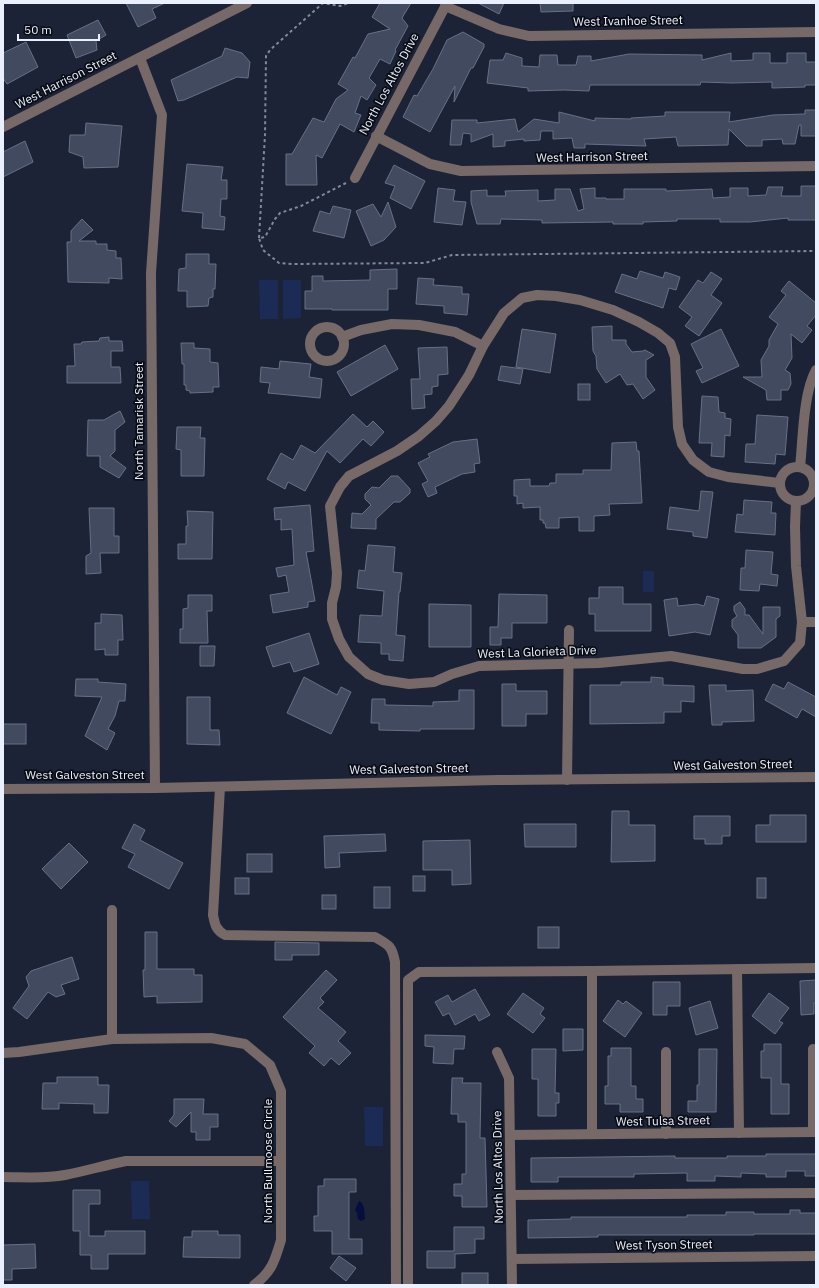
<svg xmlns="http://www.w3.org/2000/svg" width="819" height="1288" viewBox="0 0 819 1288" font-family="'IBM Plex Sans',sans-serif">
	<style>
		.green { fill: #1c2b56 }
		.water { fill: #050e3e }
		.building { fill: #414a5f; stroke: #667087 }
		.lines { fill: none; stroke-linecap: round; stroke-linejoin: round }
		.path { stroke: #828999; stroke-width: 2; stroke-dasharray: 3 3; stroke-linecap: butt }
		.minor { stroke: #766967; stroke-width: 10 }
		.labels { text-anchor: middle; stroke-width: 3.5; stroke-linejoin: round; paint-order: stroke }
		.street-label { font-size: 12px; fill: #eaf0fd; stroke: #0a0d15 }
	</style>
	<rect width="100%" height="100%" fill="#1c2337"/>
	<g class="green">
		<path d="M 259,280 L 278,280 L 278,319 L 260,319 Z"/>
		<path d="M 283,280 L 301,280 L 301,318 L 283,319 Z"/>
		<rect x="643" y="571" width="11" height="21"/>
		<path d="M 364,1107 L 383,1107 L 383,1146 L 365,1146 Z"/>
		<path d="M 131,1181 L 149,1181 L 150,1219 L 132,1219 Z"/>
	</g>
	<path class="water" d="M 359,1201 L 362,1203 L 364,1208 L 365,1219 L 361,1221 L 358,1219 L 357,1213 L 355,1210 Z"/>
	<g class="building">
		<path d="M 126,3 L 165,3 L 152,9 L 156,18 L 138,27 Z"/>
		<path d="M 380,3 L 411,3 L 402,18 L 408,26 L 395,50 L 396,51 L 390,64 L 380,59 L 369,78 L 376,85 L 367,100 L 361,96 L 355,113 L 361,115 L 354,132 L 340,124 L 322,158 L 316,155 L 317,185 L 286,185 L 286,154 L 292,154 L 313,118 L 324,122 L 336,99 L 348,90 L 338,84 L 353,57 L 355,58 L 368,34 L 390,29 L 372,17 Z"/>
		<path d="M 478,3 L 504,3 L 499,14 Z"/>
		<path d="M 540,3 L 573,3 L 573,11 L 541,12 Z"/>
		<path d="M 98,20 L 106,35 L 96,41 L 97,50 L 76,58 L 67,35 Z"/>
		<path d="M 463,32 L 484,44 L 484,47 L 473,68 L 471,68 L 454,102 L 455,86 L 430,132 L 403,117 L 414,95 L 417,96 L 433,69 L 447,40 Z"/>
		<path d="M 26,42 L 38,67 L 7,84 L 3,78 L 3,53 Z"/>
		<path d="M 225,48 L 242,53 L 250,62 L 248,78 L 237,77 L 184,100 L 178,101 L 171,80 L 222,56 Z"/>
		<path d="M 506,53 L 522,58 L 522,66 L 539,67 L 540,55 L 557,55 L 558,65 L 576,65 L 578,56 L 591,56 L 591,61 L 629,54 L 702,55 L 702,60 L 731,53 L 731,61 L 753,60 L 753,53 L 770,53 L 770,63 L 787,63 L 787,53 L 806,53 L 806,62 L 816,62 L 816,85 L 805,85 L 805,87 L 772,88 L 772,82 L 732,83 L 701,82 L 700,85 L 590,85 L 589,91 L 564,90 L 528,91 L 528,88 L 487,83 L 490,60 L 503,60 Z"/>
		<path d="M 805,110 L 816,110 L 816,136 L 801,136 L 801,125 L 799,125 L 795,144 L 783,144 L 782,139 L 762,140 L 762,146 L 746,146 L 729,129 L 728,145 L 678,146 L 676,137 L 644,139 L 646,146 L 585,144 L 585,148 L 574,148 L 572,138 L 553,139 L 553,131 L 541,131 L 540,140 L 524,141 L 524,139 L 505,141 L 505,146 L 493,147 L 493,134 L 471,142 L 471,134 L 463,133 L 461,145 L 450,145 L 452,120 L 477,120 L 477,123 L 515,119 L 518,132 L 534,119 L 559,123 L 559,112 L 595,121 L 595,118 L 631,119 L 631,118 L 665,116 L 665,112 L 730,112 L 729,122 L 773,115 L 805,114 Z"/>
		<path d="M 86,123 L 122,126 L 118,167 L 84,168 L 83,157 L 69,152 L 70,135 L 85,135 Z"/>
		<path d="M 25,141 L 33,162 L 3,177 L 3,152 Z"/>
		<path d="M 187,164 L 223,167 L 221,180 L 227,180 L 227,199 L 221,199 L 220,216 L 225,217 L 224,230 L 202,228 L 203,213 L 182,211 Z"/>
		<path d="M 394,165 L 425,181 L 411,209 L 390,198 L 395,186 L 385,183 Z"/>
		<path d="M 801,186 L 816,186 L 816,220 L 788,220 L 788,218 L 750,222 L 720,222 L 720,219 L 677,219 L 677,221 L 643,222 L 643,224 L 613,224 L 613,222 L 542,223 L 542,220 L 501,219 L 500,224 L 477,224 L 471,202 L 471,191 L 487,190 L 487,196 L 506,196 L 505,191 L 538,190 L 538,201 L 555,200 L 555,189 L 570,189 L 578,211 L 584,209 L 580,189 L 595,188 L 595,198 L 606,198 L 606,199 L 624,199 L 624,189 L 666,189 L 666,191 L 712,189 L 713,198 L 730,197 L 730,188 L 748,188 L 748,196 L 766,195 L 768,187 L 783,187 L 781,196 L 801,196 Z"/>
		<path d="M 438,188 L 455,190 L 453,201 L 466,202 L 462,225 L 434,222 Z"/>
		<path d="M 388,202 L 396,227 L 384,240 L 371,246 L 356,211 L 373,204 L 381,217 Z"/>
		<path d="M 333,206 L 351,210 L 344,238 L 313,231 L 320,211 L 330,214 Z"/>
		<path d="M 82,219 L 93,230 L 79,241 L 96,241 L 96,244 L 107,244 L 107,250 L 116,251 L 116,258 L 121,258 L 122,279 L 109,278 L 109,283 L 68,282 L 67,242 L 71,242 L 71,231 Z"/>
		<path d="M 186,254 L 209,254 L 209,264 L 216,264 L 215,289 L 213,289 L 213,297 L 209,298 L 208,306 L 187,307 L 187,291 L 178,291 L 179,269 L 186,268 Z"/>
		<path d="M 397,269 L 397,289 L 388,289 L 388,310 L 332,310 L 332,309 L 305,309 L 305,291 L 312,291 L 312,276 L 323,276 L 323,281 L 370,280 L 370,270 Z"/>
		<path d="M 640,271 L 663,278 L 665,272 L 680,277 L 676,290 L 669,288 L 663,308 L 615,292 L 622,274 L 637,279 Z"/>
		<path d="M 711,272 L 722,279 L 711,295 L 722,303 L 699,336 L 685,326 L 692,317 L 679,307 L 698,280 L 703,283 Z"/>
		<path d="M 418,278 L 434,279 L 433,285 L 462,287 L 462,294 L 469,294 L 467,315 L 444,313 L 444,306 L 416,304 Z"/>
		<path d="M 789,281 L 816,303 L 816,315 L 807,326 L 812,330 L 802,343 L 791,334 L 792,358 L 785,370 L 790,373 L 791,384 L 788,390 L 781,390 L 781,400 L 767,400 L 766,390 L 743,377 L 762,377 L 761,360 L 769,346 L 769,340 L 778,324 L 769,317 L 786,295 L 781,291 Z"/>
		<path d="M 612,326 L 612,340 L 626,340 L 626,344 L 632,352 L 643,351 L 645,350 L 654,355 L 646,360 L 646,377 L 655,390 L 643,399 L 633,384 L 627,385 L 620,374 L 606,383 L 597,369 L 596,356 L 593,351 L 592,327 Z"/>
		<path d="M 522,329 L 556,334 L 550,373 L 516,367 Z"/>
		<path d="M 721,329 L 739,366 L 702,383 L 696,371 L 703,368 L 691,344 Z"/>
		<path d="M 109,337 L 109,341 L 122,341 L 123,351 L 111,351 L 111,367 L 120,367 L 121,383 L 67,383 L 67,366 L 75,366 L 74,344 L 81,344 L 82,342 L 99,341 L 100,338 Z"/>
		<path d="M 181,343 L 194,343 L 194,348 L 210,349 L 210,362 L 218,363 L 219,387 L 213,387 L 213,392 L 190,393 L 190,391 L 186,390 L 186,385 L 184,385 L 184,364 L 182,364 Z"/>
		<path d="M 385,345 L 398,369 L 351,396 L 337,372 Z"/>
		<path d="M 447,347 L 448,374 L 438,375 L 438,386 L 432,387 L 432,394 L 424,395 L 425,408 L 412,409 L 411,379 L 420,379 L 418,348 Z"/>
		<path d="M 280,361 L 311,364 L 309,377 L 322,379 L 320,398 L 268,393 L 270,383 L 260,382 L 261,367 L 279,369 Z"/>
		<path d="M 501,366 L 523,369 L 520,384 L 498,380 Z"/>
		<rect x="578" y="384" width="12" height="16"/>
		<path d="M 702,396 L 718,397 L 719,412 L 725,413 L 725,418 L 731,419 L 730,436 L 725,435 L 724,457 L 711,456 L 712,443 L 699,443 Z"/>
		<path d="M 120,411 L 125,422 L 115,430 L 115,451 L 110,456 L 126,468 L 119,478 L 100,467 L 100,456 L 87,456 L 88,420 L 104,420 Z"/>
		<path d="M 353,414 L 367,427 L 373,421 L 384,432 L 371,446 L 363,439 L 340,463 L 327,451 L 305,491 L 288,482 L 285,489 L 267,479 L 281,453 L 293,460 L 301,445 L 315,453 Z"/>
		<path d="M 757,415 L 788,417 L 785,455 L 776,454 L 775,464 L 745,462 L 746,444 L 755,444 Z"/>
		<path d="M 177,427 L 201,427 L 200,438 L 205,438 L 204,476 L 181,476 L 181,450 L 176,449 Z"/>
		<path d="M 477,439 L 480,463 L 474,464 L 475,472 L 462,474 L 435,487 L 437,493 L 428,497 L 422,484 L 428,481 L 418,463 L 430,457 L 428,454 L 453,442 Z"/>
		<path d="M 636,442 L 637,451 L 639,451 L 642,503 L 609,504 L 610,515 L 594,516 L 594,531 L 579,531 L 579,517 L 559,518 L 559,528 L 546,528 L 545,523 L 543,523 L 543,520 L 540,520 L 540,507 L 523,508 L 523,503 L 517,504 L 517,496 L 514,496 L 514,480 L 530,479 L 530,486 L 549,486 L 550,483 L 556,483 L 556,474 L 583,474 L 583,470 L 611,470 L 612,443 Z"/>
		<path d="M 391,476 L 398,476 L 410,489 L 410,493 L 400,502 L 394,502 L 376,519 L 376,529 L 351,528 L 352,513 L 362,514 L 371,505 L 365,499 L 365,494 L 372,487 L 379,488 Z"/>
		<path d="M 701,491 L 713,492 L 707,538 L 693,536 L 693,532 L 667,529 L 670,507 L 699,511 Z"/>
		<path d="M 744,500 L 772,502 L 771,513 L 776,513 L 775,535 L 735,532 L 737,514 L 743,515 Z"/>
		<path d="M 310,505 L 314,551 L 306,552 L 315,601 L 308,602 L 308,607 L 273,613 L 270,595 L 289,592 L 286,575 L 278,577 L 276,568 L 294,565 L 292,529 L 281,530 L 281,519 L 275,520 L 274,508 Z"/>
		<path d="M 89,508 L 114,508 L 114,536 L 119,536 L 119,553 L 100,553 L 101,573 L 86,574 L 86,556 L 91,553 Z"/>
		<path d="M 187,511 L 213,512 L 212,559 L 178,559 L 178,544 L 186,544 L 186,526 L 188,526 Z"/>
		<path d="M 368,545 L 395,547 L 393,572 L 402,573 L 400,592 L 399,592 L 396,635 L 405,636 L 403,661 L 389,660 L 389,654 L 381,654 L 381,643 L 358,642 L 360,615 L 382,616 L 384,591 L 357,588 L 359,570 L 365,571 Z"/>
		<path d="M 746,550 L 773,552 L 771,574 L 778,575 L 777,586 L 760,584 L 759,591 L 740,590 L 741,568 L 745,568 Z"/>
		<path d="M 599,587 L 623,587 L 623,604 L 651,604 L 651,631 L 595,631 L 595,614 L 589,614 L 589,598 L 599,598 Z"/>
		<path d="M 499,594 L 547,595 L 547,623 L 512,623 L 512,638 L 501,638 L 501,645 L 490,645 L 490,627 L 498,627 Z"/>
		<path d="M 188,595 L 212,595 L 212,611 L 207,611 L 208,643 L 180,643 L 180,629 L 183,629 L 183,609 L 188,608 Z"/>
		<path d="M 707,596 L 719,599 L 710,635 L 695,632 L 669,636 L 664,600 L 677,598 L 678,606 L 697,604 L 704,606 Z"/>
		<path d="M 740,602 L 745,609 L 745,615 L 749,615 L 763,634 L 763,607 L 780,607 L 780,616 L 776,619 L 776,637 L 761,648 L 738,648 L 738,635 L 732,627 L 732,620 L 737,616 L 734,611 L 734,606 Z"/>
		<path d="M 429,604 L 471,605 L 471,647 L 429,647 Z"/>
		<path d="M 101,614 L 122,615 L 123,640 L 118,640 L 118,655 L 105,655 L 105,649 L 95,650 L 95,623 L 101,623 Z"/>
		<path d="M 309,633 L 319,664 L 294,672 L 290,662 L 273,667 L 266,647 Z"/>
		<path d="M 200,646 L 215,646 L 214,666 L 200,666 Z"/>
		<path d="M 304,677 L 337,695 L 341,687 L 351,692 L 331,734 L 287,713 Z"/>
		<path d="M 651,677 L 663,678 L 663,685 L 694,686 L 694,702 L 681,701 L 681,712 L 664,712 L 664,723 L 590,724 L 590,685 L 621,685 L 621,682 L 651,682 Z"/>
		<path d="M 76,679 L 98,679 L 98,682 L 126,684 L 125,701 L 119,701 L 115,716 L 108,729 L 115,733 L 107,750 L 85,736 L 102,697 L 75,696 Z"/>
		<path d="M 788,682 L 816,697 L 816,717 L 802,709 L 797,718 L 765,700 L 773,684 L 784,689 Z"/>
		<path d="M 502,684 L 516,684 L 516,691 L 547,691 L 547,714 L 526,714 L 526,726 L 502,726 Z"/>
		<path d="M 709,685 L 726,685 L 726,691 L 753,690 L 754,721 L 722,722 L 722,725 L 712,725 Z"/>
		<path d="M 459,690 L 474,690 L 474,729 L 420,729 L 420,731 L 379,730 L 379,723 L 371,723 L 372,699 L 385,699 L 385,705 L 433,706 L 433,702 L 459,701 Z"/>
		<path d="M 187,697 L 210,697 L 210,730 L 219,730 L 220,745 L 187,744 Z"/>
		<rect x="3" y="724" width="23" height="20"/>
		<path d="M 612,811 L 629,811 L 629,825 L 655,825 L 655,861 L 611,862 Z"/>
		<path d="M 770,815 L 806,815 L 806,842 L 756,842 L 756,825 L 770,825 Z"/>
		<path d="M 694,816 L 730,816 L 730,836 L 722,836 L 722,844 L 705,844 L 705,839 L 694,839 Z"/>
		<path d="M 134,824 L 145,830 L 140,840 L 183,863 L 169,889 L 128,867 L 135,854 L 122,848 Z"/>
		<path d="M 524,824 L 576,824 L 576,847 L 525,847 Z"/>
		<path d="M 385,834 L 386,851 L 339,853 L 340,867 L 325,868 L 324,836 Z"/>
		<path d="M 470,840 L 471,884 L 452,885 L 452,870 L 423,870 L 423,841 Z"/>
		<path d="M 69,843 L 88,862 L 61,889 L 42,869 Z"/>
		<rect x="247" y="854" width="25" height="18"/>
		<rect x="413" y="876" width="12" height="15"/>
		<rect x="235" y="878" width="14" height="16"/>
		<rect x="757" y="878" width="9" height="20"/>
		<rect x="374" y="887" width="16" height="21"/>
		<rect x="322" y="895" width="14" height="14"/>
		<rect x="538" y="927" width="21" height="21"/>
		<path d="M 145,932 L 157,932 L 157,969 L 194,969 L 194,975 L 202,975 L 202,1002 L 157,1003 L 157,996 L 144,997 L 143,970 L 145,970 Z"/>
		<path d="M 275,942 L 319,943 L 319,955 L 292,955 L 292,960 L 275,960 Z"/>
		<path d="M 72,957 L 79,979 L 61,985 L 65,994 L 56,997 L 48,992 L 27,1019 L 13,1008 L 29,986 L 26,977 L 31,971 Z"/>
		<path d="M 326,970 L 337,980 L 320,998 L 324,1002 L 318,1008 L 346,1032 L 338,1041 L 351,1053 L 339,1065 L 331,1058 L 324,1066 L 309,1053 L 315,1046 L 283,1017 Z"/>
		<path d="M 816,980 L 816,1003 L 814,1003 L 814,1014 L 801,1015 L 800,981 Z"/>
		<path d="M 653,982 L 680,982 L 680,1006 L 667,1006 L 667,1015 L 653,1015 Z"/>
		<path d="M 475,989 L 490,1015 L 479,1021 L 475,1014 L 455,1025 L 449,1013 L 443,1016 L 435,1002 L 448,995 L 452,1002 Z"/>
		<path d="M 523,993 L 544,1008 L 540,1014 L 545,1018 L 533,1033 L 507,1014 Z"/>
		<path d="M 769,993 L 789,1008 L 779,1021 L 783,1023 L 775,1034 L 752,1016 Z"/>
		<path d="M 618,1000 L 623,1004 L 626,1001 L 642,1013 L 625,1037 L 603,1021 Z"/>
		<path d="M 710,1001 L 718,1028 L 696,1035 L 689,1008 Z"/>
		<path d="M 563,1029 L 583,1029 L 583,1050 L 563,1051 Z"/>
		<path d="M 425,1035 L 465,1036 L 464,1049 L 454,1049 L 453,1064 L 433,1063 L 434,1047 L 425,1046 Z"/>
		<path d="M 764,1044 L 781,1044 L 781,1084 L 789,1084 L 789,1114 L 771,1114 L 771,1078 L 761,1078 L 761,1051 L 764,1051 Z"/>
		<path d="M 611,1048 L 631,1048 L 631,1086 L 636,1086 L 636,1099 L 643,1099 L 643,1112 L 620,1112 L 620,1104 L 605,1104 L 605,1086 L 608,1086 L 608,1056 L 611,1056 Z"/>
		<path d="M 532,1049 L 556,1049 L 555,1093 L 559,1093 L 559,1103 L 556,1103 L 556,1116 L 538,1116 L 538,1079 L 532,1079 Z"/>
		<path d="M 699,1049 L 717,1049 L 716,1112 L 688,1112 L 688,1101 L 697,1101 L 697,1085 L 699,1085 Z"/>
		<path d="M 57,1077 L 98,1077 L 98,1085 L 109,1085 L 108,1113 L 94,1113 L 94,1104 L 59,1103 L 59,1109 L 42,1109 L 43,1083 L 57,1083 Z"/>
		<path d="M 452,1078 L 463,1078 L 462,1083 L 481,1083 L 480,1138 L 485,1138 L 487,1207 L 462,1207 L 462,1196 L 454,1196 L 454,1184 L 462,1184 L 462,1174 L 466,1174 L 466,1122 L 458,1122 L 458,1114 L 451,1114 Z"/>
		<path d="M 174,1099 L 204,1099 L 203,1114 L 218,1114 L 218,1127 L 210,1127 L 210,1140 L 196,1140 L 196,1132 L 191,1132 L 191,1112 L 176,1127 L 169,1121 L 174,1115 Z"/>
		<path d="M 766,1154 L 816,1154 L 816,1176 L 805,1176 L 805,1171 L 786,1171 L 786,1177 L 766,1177 L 766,1174 L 741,1173 L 741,1177 L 715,1176 L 715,1181 L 687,1181 L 687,1173 L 634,1174 L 634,1177 L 558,1177 L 558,1182 L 531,1182 L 531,1158 L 675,1156 L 675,1158 L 727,1158 L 727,1156 L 766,1156 Z"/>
		<path d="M 324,1179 L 356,1179 L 356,1192 L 349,1192 L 349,1239 L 362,1239 L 362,1254 L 332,1254 L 332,1231 L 314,1231 L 314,1216 L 318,1216 L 318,1186 L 324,1186 Z"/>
		<path d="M 73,1190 L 100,1190 L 100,1204 L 89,1204 L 89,1236 L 105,1236 L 105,1231 L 145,1231 L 145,1254 L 108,1254 L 108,1269 L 91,1269 L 91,1255 L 80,1255 L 80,1231 L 73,1231 Z"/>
		<path d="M 790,1210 L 800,1210 L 800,1213 L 816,1213 L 816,1234 L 754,1234 L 754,1235 L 598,1235 L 598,1237 L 528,1238 L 528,1220 L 571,1219 L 571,1217 L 687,1217 L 687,1215 L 726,1215 L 726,1212 L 754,1212 L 754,1214 L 790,1214 Z"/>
		<path d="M 454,1227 L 484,1227 L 484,1239 L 475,1239 L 475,1253 L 455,1254 L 455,1268 L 427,1268 L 427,1251 L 454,1251 Z"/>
		<path d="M 192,1231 L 218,1231 L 218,1235 L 240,1235 L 240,1258 L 183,1257 L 184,1237 L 192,1237 Z"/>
		<path d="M 35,1244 L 36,1268 L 12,1269 L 12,1280 L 3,1280 L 3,1245 Z"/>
		<path d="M 339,1256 L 356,1268 L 346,1281 L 330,1268 Z"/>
		<rect x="462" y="1273" width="26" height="12"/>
	</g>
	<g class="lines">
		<g class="path">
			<path d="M 346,183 L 301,206 L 280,213 L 275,219 L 265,237 L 259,238 L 263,250 L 279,263 L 293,264 L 425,263 L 452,255 L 816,251"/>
			<path d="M 259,238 L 265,135 L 266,56 L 270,50 L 323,3 L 340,6 L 349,3"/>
		</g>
		<g class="minor">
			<path d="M 445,6 L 499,29 L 529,36 L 816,32"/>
			<path d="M 140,58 L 162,115 L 151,273 L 155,788"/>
			<path d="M 3,127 L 247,3"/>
			<path d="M 376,136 L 430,164 L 461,171 L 816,166"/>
			<path d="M 355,178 L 447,3"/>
			<circle cx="327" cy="344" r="17"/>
			<path d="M 342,337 L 361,330 L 392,324 L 419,325 L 455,332 L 483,346"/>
			<circle cx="797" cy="484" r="17"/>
			<path d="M 800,467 C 803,440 803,393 816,370"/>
			<path d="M 780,483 L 728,477 L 709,472 L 693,460 L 682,444 L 678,427 L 675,357 L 670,343 L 658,333 L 639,322 L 613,310 L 580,300 L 556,296 L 537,295 L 522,298 L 504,313 L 483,346 L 469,375 L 449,406 L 436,421 L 419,436 L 397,451 L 349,476 L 340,487 L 330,506 L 337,573 L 336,587 L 332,603 L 332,619 L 339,639 L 349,657 L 368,674 L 383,680 L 409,684 L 434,682 L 452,674 L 479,666 L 599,663 L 671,656 L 743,669 L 757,669 L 784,661 L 800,643 L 802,622 L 796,566 L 795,527 L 796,501"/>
			<path d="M 802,622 L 816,622"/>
			<path d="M 567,780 L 569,630"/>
			<path d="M 220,787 L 213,915 C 215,925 216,930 225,935 L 375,937 C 389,945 392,946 395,962 L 396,1285"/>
			<path d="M 3,789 L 155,788 L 497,780 L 816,777"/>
			<path d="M 112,910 L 112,1039"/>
			<path d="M 737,969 L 739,1133"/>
			<path d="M 813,1049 L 813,1132"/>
			<path d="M 497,1052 L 509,1078 L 512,1285"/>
			<path d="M 666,1052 L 666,1134"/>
			<path d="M 3,1053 L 19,1052 L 112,1039 L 211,1038 L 245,1044 L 270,1065 L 281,1091 L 281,1240 C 275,1260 272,1272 254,1285"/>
			<path d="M 592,1134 L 592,971"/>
			<path d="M 510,1135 L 816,1132"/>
			<path d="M 3,1177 C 24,1177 45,1179 65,1175 C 86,1171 105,1165 126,1161 L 281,1161"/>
			<path d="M 511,1195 L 816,1193"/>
			<path d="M 512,1259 L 816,1256"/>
			<path d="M 408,1285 L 408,980 L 419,972 L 592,971 L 816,968"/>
		</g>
	</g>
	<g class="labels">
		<g class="street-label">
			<text transform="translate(628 21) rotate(-1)" y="4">West Ivanhoe Street</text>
			<text transform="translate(66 80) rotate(-27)" y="4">West Harrison Street</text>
			<text transform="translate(389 84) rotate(-62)" y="4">North Los Altos Drive</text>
			<text transform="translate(592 157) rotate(-1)" y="4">West Harrison Street</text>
			<text transform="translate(139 421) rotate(-90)" y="4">North Tamarisk Street</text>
			<text transform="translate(537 652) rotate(-2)" y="4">West La Glorieta Drive</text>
			<text transform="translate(733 765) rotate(-1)" y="4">West Galveston Street</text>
			<text transform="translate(409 769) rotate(-1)" y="4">West Galveston Street</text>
			<text x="85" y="779">West Galveston Street</text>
			<text transform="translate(663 1121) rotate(-1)" y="4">West Tulsa Street</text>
			<text transform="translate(268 1161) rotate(-90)" y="4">North Bullmoose Circle</text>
			<text transform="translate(498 1167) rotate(-91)" y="4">North Los Altos Drive</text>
			<text transform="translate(664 1245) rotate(-1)" y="4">West Tyson Street</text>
		</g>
	</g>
	<rect width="819" height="1288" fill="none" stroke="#eaf0fd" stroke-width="8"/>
	<path d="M18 34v6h81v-6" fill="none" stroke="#eaf0fd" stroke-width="2"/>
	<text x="24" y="34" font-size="12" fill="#eaf0fd" stroke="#0a0d15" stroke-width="3" paint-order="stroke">50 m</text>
</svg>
